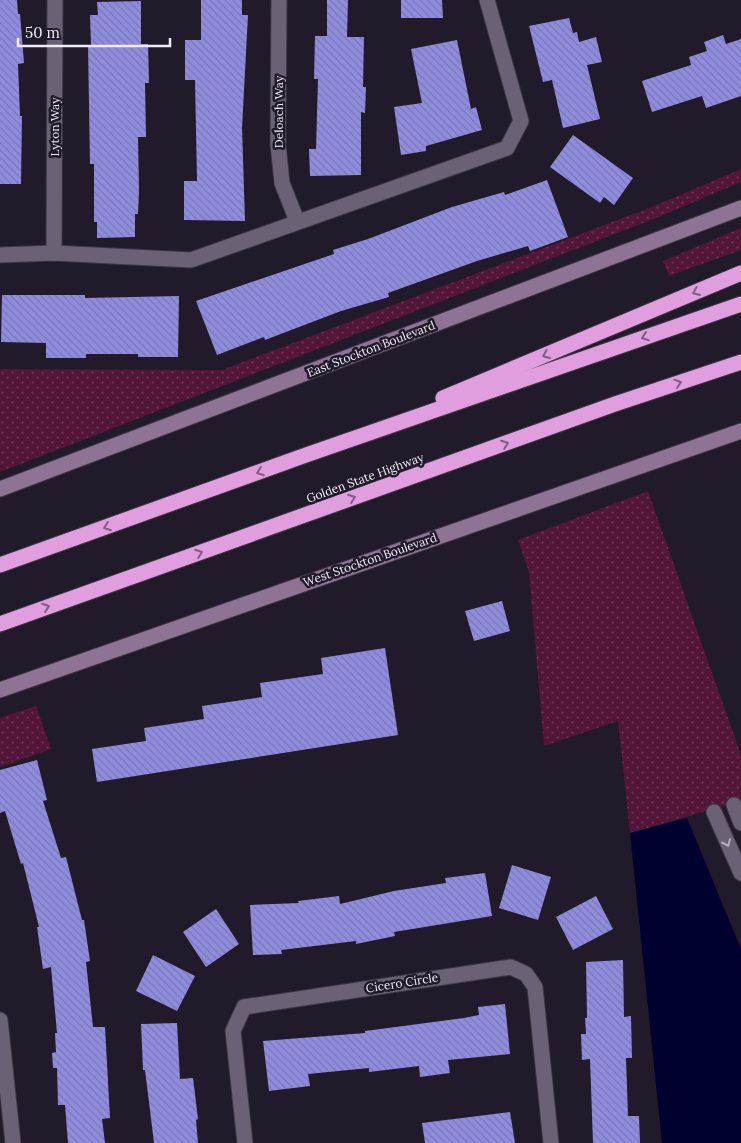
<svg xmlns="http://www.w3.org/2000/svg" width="741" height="1143" viewBox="0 0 741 1143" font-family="Lora,serif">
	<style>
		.green { fill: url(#green-dots) }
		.water { fill: #00012f }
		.building { fill: url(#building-back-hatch) }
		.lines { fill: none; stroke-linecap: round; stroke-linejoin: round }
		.street-casing { stroke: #3e3844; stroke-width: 17 }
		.secondary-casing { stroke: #3e3844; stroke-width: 17 }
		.highway-casing { stroke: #3e3844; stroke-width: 17 }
		.street { stroke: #6a6174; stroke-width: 15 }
		.secondary { stroke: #8e7394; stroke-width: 15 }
		.highway { stroke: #e19edf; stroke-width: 15 }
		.oneway { stroke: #815c84 }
		.oneway2 { stroke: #b4adbc }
		.labels { text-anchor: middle; stroke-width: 5; stroke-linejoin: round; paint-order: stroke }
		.street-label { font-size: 12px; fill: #f1ebf7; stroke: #211a2a }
	</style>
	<defs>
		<pattern id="green-dots" width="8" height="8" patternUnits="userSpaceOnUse" patternTransform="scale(1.25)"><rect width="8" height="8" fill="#531538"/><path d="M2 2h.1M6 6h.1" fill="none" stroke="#6c3756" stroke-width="1.8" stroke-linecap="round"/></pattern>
		<pattern id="building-back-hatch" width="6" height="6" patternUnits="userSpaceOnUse" patternTransform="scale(1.25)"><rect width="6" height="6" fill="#8f8cde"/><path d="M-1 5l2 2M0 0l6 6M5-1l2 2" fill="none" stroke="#7a77b2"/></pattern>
	</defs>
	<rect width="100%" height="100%" fill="#211a2a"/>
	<g class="green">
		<path d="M 741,169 L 741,182 L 656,218 L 0,472 L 0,369 L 222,370 L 652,207 Z"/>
		<path d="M 741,228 L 741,250 L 669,276 L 663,261 Z"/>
		<path d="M 648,491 L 741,755 L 741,801 L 630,833 L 618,721 L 544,746 L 529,572 L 518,540 Z"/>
		<path d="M 36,706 L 51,749 L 0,767 L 0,718 Z"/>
	</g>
	<path class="water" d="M 687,818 L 741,949 L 741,1143 L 662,1143 L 630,833 Z"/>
	<g class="building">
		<path d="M 0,0 L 17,0 L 18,14 L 20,14 L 24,63 L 18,64 L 20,116 L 22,116 L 21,184 L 0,184 Z"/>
		<path d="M 201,0 L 242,0 L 242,15 L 248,15 L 242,128 L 245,221 L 184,220 L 184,181 L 197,181 L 195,80 L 185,80 L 185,40 L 201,40 Z"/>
		<path d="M 327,0 L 348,0 L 347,37 L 364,37 L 363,87 L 366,87 L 365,113 L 361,112 L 361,175 L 310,176 L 309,149 L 316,149 L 318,79 L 314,79 L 315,36 L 327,36 Z"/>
		<path d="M 401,0 L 442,0 L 443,18 L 401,18 Z"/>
		<path d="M 141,1 L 141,44 L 148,44 L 149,83 L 145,83 L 146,137 L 138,137 L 139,190 L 138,214 L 135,214 L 135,237 L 97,238 L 97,222 L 94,222 L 94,164 L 90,164 L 88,45 L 91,45 L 90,15 L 98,15 L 97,2 Z"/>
		<path d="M 569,18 L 573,33 L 577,32 L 579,42 L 596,37 L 602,62 L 587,65 L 600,119 L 563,128 L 552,80 L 543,82 L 529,26 Z"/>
		<path d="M 723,35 L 726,44 L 741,39 L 741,96 L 706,108 L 702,96 L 652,112 L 642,81 L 691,65 L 689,57 L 707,51 L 704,42 Z"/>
		<path d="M 457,40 L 471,109 L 476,107 L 482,130 L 426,146 L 426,151 L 401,155 L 394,107 L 422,103 L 411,49 Z"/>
		<path d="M 573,135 L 633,178 L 614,205 L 604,197 L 600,203 L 550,167 Z"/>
		<path d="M 547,180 L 568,237 L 530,251 L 528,246 L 477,261 L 388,293 L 389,297 L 341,311 L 265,340 L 264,337 L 217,355 L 196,301 L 334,254 L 333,250 L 368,239 L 452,207 L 504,192 L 505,195 Z"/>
		<path d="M 2,295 L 85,295 L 85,298 L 179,296 L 178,357 L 138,357 L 138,354 L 86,354 L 86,358 L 46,358 L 46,343 L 1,342 Z"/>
		<path d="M 502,601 L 510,631 L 474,641 L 465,611 Z"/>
		<path d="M 385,648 L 398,735 L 97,782 L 92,749 L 146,741 L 144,728 L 204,719 L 202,706 L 262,697 L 260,683 L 323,674 L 321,658 Z"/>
		<path d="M 37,760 L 47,800 L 43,801 L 61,858 L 66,857 L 82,920 L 84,920 L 90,961 L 86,962 L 93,1027 L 105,1027 L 110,1118 L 102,1119 L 105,1143 L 68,1143 L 65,1105 L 58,1105 L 57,1068 L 53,1068 L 52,1053 L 56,1052 L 55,1033 L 57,1033 L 51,967 L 43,969 L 37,927 L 39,927 L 23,863 L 21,864 L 5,811 L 0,813 L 0,770 Z"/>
		<path d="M 512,865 L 551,877 L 538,920 L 499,908 Z"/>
		<path d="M 485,873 L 492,916 L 394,932 L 395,936 L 356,944 L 356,941 L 281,950 L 282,954 L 253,955 L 250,905 L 299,903 L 298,901 L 339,896 L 340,904 L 394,891 L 446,883 L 445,878 Z"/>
		<path d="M 596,896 L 613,929 L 573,950 L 556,917 Z"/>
		<path d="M 216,909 L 239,944 L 206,967 L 183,932 Z"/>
		<path d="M 153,955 L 195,976 L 177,1011 L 136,991 Z"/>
		<path d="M 623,960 L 624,1017 L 631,1016 L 632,1058 L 626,1058 L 628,1116 L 639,1116 L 640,1143 L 593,1143 L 590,1059 L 582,1060 L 581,1034 L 586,1034 L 585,1018 L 587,1018 L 586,962 Z"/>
		<path d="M 505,1004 L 510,1054 L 448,1060 L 450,1073 L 420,1077 L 419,1066 L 369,1072 L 369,1068 L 308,1074 L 310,1086 L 269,1091 L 263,1041 L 365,1033 L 365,1031 L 464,1018 L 479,1015 L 478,1007 Z"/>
		<path d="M 177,1023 L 180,1079 L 193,1078 L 198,1119 L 196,1120 L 198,1143 L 154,1143 L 145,1070 L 143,1070 L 141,1024 Z"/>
		<path d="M 510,1112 L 515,1143 L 425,1143 L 422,1123 Z"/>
	</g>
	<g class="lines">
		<defs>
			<g id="street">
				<path d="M 279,0 L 278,144 L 282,183 L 297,221"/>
				<path d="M 54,253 L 55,0"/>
				<path d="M 0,255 L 54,253 L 191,260 L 507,148 L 521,121 L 487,0"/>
				<path d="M 734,805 L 741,823"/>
				<path d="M 714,812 L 741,873"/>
				<path d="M 0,1020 L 13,1143"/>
				<path d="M 245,1143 L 233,1031 L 244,1007 L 511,967 L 526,974 L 535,987 L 551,1143"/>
			</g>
			<g id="secondary">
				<path d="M 0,489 L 741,208"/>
				<path d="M 0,690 L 741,431"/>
			</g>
			<g id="highway">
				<path d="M 443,398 L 741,273"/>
				<path d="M 0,565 L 306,455 L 741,304"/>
				<path d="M 0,624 L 615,404 L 741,362"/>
			</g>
		</defs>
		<use href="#street" class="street-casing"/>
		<use href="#secondary" class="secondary-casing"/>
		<use href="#highway" class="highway-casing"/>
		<use href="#street" class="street"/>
		<use href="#secondary" class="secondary"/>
		<use href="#highway" class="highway"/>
	</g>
	<defs><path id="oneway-chevron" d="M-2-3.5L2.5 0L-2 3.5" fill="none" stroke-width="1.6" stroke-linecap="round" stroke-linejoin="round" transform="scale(1.25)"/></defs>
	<g class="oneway">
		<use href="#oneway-chevron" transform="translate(696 292) rotate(157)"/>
		<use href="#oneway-chevron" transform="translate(645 337) rotate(161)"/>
		<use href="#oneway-chevron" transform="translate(546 355) rotate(157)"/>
		<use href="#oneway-chevron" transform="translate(678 383) rotate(-19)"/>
		<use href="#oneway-chevron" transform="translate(505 444) rotate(-20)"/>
		<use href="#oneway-chevron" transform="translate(260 472) rotate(160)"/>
		<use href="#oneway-chevron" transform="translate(352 498) rotate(-20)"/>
		<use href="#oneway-chevron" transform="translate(107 527) rotate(160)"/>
		<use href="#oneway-chevron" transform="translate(199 553) rotate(-20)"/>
		<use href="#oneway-chevron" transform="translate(46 607) rotate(-20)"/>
	</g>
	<use class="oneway2" href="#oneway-chevron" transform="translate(727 843) rotate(66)"/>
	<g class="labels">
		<g class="street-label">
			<text transform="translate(279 112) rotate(-90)" y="4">Deloach Way</text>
			<text transform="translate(55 127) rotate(-90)" y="4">Lyton Way</text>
			<text transform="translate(371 349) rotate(-21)" y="4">East Stockton Boulevard</text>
			<text transform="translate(365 478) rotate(-20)" y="4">Golden State Highway</text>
			<text transform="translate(370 560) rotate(-19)" y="4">West Stockton Boulevard</text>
			<text transform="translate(402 983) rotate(-9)" y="4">Cicero Circle</text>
		</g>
	</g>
	<path d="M18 38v8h152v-8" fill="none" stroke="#f1ebf7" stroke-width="2.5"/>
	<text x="25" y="38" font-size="15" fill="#f1ebf7" stroke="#211a2a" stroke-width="4" paint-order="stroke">50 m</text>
</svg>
